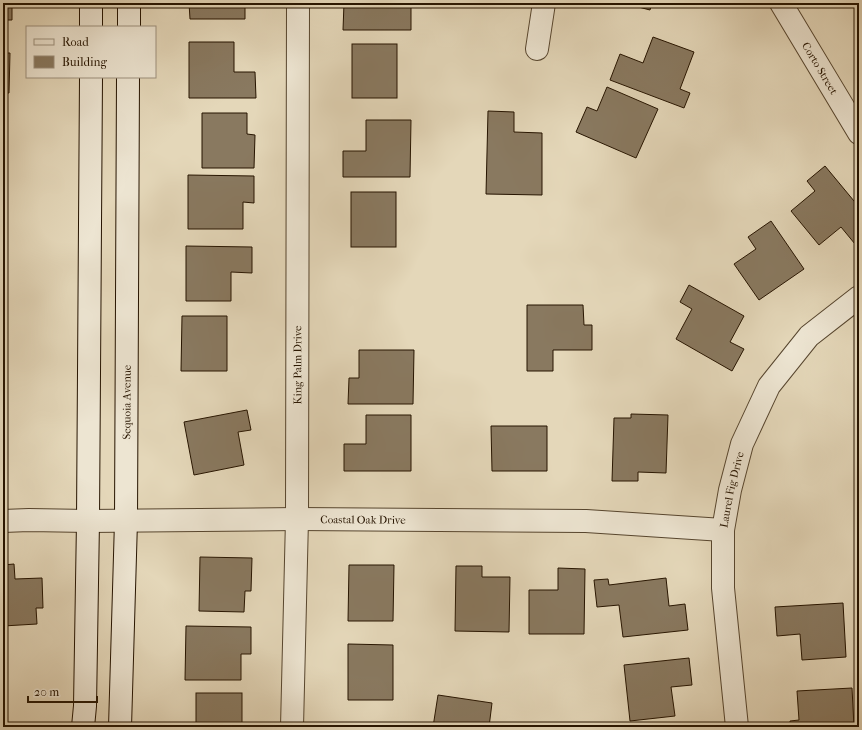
<svg xmlns="http://www.w3.org/2000/svg" width="862" height="730" viewBox="0 0 862 730" font-family="'IM FELL French Canon',serif">
	<style>
		.building { fill: #897960; stroke: #261400 }
		.lines { fill: none; stroke-linecap: round; stroke-linejoin: round }
		.street-casing { stroke: #56452e; stroke-width: 24 }
		.secondary-casing { stroke: #261400; stroke-width: 24 }
		.street { stroke: #ede5d2; stroke-width: 22 }
		.secondary { stroke: #ede5d2; stroke-width: 22 }
		.labels { text-anchor: middle; stroke-width: 3.5; stroke-linejoin: round; paint-order: stroke }
		.street-label { font-size: 11px; fill: #261400; stroke: #ede5d2 }
	</style>
	<rect width="100%" height="100%" fill="#e4d7b9"/>
	<filter id="stains"><feTurbulence type="fractalNoise" baseFrequency=".005" numOctaves="4"/><feColorMatrix values="0 0 0 0 .2 0 0 0 0 .09 0 0 0 0 .02 0 0 0 .5 -.17"/></filter>
	<radialGradient id="worn" r=".72"><stop offset=".6" stop-color="#630" stop-opacity="0"/><stop offset="1" stop-color="#630" stop-opacity=".3"/></radialGradient>
	<g class="building">
		<path d="M 3,3 L 12,3 L 12,20 L 4,20 L 4,34 Z"/>
		<path d="M 189,3 L 245,3 L 245,19 L 190,19 Z"/>
		<path d="M 344,3 L 411,3 L 411,30 L 343,30 Z"/>
		<path d="M 623,3 L 652,3 L 650,10 Z"/>
		<path d="M 653,37 L 694,52 L 680,89 L 690,93 L 684,108 L 610,80 L 620,54 L 643,63 Z"/>
		<path d="M 189,42 L 234,42 L 234,72 L 255,72 L 256,98 L 189,98 Z"/>
		<rect x="352" y="44" width="45" height="54"/>
		<path d="M 3,53 L 10,53 L 9,93 L 3,93 Z"/>
		<path d="M 607,87 L 658,109 L 636,158 L 576,132 L 587,107 L 597,111 Z"/>
		<path d="M 488,111 L 514,112 L 514,132 L 542,133 L 542,195 L 486,194 Z"/>
		<path d="M 202,113 L 247,113 L 247,134 L 255,135 L 254,168 L 202,168 Z"/>
		<path d="M 366,120 L 411,120 L 410,177 L 343,177 L 343,151 L 366,151 Z"/>
		<path d="M 825,166 L 859,207 L 859,240 L 855,244 L 841,227 L 819,245 L 791,211 L 815,191 L 807,181 Z"/>
		<path d="M 188,175 L 254,176 L 254,203 L 243,202 L 243,229 L 188,229 Z"/>
		<rect x="351" y="192" width="45" height="55"/>
		<path d="M 771,221 L 804,269 L 759,300 L 734,264 L 756,249 L 748,237 Z"/>
		<path d="M 186,246 L 252,247 L 252,273 L 231,272 L 231,301 L 186,301 Z"/>
		<path d="M 689,285 L 744,316 L 730,342 L 744,349 L 732,371 L 676,339 L 692,309 L 680,302 Z"/>
		<path d="M 527,305 L 583,305 L 584,325 L 592,325 L 592,350 L 553,350 L 553,371 L 527,371 Z"/>
		<path d="M 182,316 L 227,316 L 227,371 L 181,371 Z"/>
		<path d="M 359,350 L 414,350 L 413,404 L 348,404 L 349,378 L 359,378 Z"/>
		<path d="M 247,410 L 251,430 L 238,432 L 244,465 L 194,475 L 184,422 Z"/>
		<path d="M 631,414 L 668,415 L 666,473 L 638,472 L 638,481 L 612,481 L 614,418 L 631,418 Z"/>
		<path d="M 366,415 L 411,415 L 411,471 L 344,471 L 344,444 L 366,444 Z"/>
		<path d="M 491,426 L 547,426 L 547,471 L 492,471 Z"/>
		<path d="M 200,557 L 252,558 L 251,591 L 245,591 L 244,612 L 199,611 Z"/>
		<path d="M 14,564 L 15,579 L 42,578 L 43,608 L 36,608 L 37,624 L 3,626 L 3,565 Z"/>
		<path d="M 349,565 L 394,565 L 393,621 L 348,621 Z"/>
		<path d="M 456,566 L 482,566 L 482,577 L 510,577 L 509,632 L 455,631 Z"/>
		<path d="M 558,568 L 585,569 L 584,634 L 529,634 L 529,590 L 558,590 Z"/>
		<path d="M 666,578 L 669,606 L 685,604 L 688,630 L 623,637 L 619,605 L 597,607 L 594,580 L 608,579 L 609,585 Z"/>
		<path d="M 843,603 L 846,657 L 802,660 L 800,634 L 777,636 L 775,607 Z"/>
		<path d="M 186,626 L 251,627 L 251,654 L 241,654 L 241,680 L 185,680 Z"/>
		<path d="M 348,644 L 393,645 L 393,700 L 348,700 Z"/>
		<path d="M 689,658 L 692,685 L 671,687 L 675,716 L 630,721 L 624,665 Z"/>
		<path d="M 852,688 L 854,727 L 790,727 L 790,721 L 799,720 L 797,691 Z"/>
		<rect x="196" y="693" width="46" height="34"/>
		<path d="M 438,695 L 492,703 L 489,727 L 433,727 Z"/>
	</g>
	<g class="lines">
		<defs>
			<g id="street">
				<path id="s1" d="M 781,3 L 859,133"/>
				<path d="M 537,49 L 544,3"/>
				<path id="s2" d="M 3,521 L 29,520 L 88,521 L 297,519 L 586,521 L 723,530"/>
				<path id="s3" d="M 292,727 L 297,519 L 298,3"/>
				<path id="s4" d="M 737,727 L 723,588 L 723,530 L 730,490 L 742,444 L 769,386 L 809,336 L 859,297"/>
			</g>
			<g id="secondary">
				<path d="M 91,27 L 91,3"/>
				<path d="M 129,27 L 129,3"/>
				<path d="M 83,727 L 85,706 L 88,521 L 91,77"/>
				<path id="s5" d="M 120,727 L 126,521 L 128,77"/>
			</g>
		</defs>
		<use href="#street" class="street-casing"/>
		<use href="#secondary" class="secondary-casing"/>
		<use href="#street" class="street"/>
		<use href="#secondary" class="secondary"/>
	</g>
	<g class="labels">
		<g class="street-label">
			<text dy="4" stroke="none"><textPath href="#s1" startOffset="76">Corto Street</textPath></text>
			<text dy="4" stroke="none"><textPath href="#s3" startOffset="362">King Palm Drive</textPath></text>
			<text dy="4" stroke="none"><textPath href="#s5" startOffset="325">Sequoia Avenue</textPath></text>
			<text dy="4" stroke="none"><textPath href="#s4" startOffset="239">Laurel Fig Drive</textPath></text>
			<text dy="4" stroke="none"><textPath href="#s2" startOffset="360">Coastal Oak Drive</textPath></text>
		</g>
	</g>
	<rect width="862" height="730" fill="none" stroke="#e4d7b9" stroke-width="16"/>
	<rect x="4" y="4" width="854" height="722" fill="none" stroke="#261400" stroke-width="2"/>
	<rect x="8" y="8" width="846" height="714" fill="none" stroke="#261400"/>
	<rect x="26" y="26" width="130" height="52" fill="#ede5d2" stroke="#9d917e"/>
	<rect x="34" y="39" width="20" height="6" fill="#ede5d2" stroke="#9d917e"/>
	<text x="62" y="46" font-size="12" fill="#261400">Road</text>
	<rect x="34" y="56" width="20" height="12" fill="#897960" stroke="#9d917e"/>
	<text x="62" y="66" font-size="12" fill="#261400">Building</text>
	<path d="M28 696v6h69v-6" fill="none" stroke="#261400" stroke-width="2"/>
	<text x="34" y="696" font-size="12" fill="#261400" stroke="#ede5d2" stroke-width="3" paint-order="stroke">20 m</text>
	<rect width="100%" height="100%" filter="url(#stains)"/>
	<rect width="100%" height="100%" fill="url(#worn)"/>
</svg>
